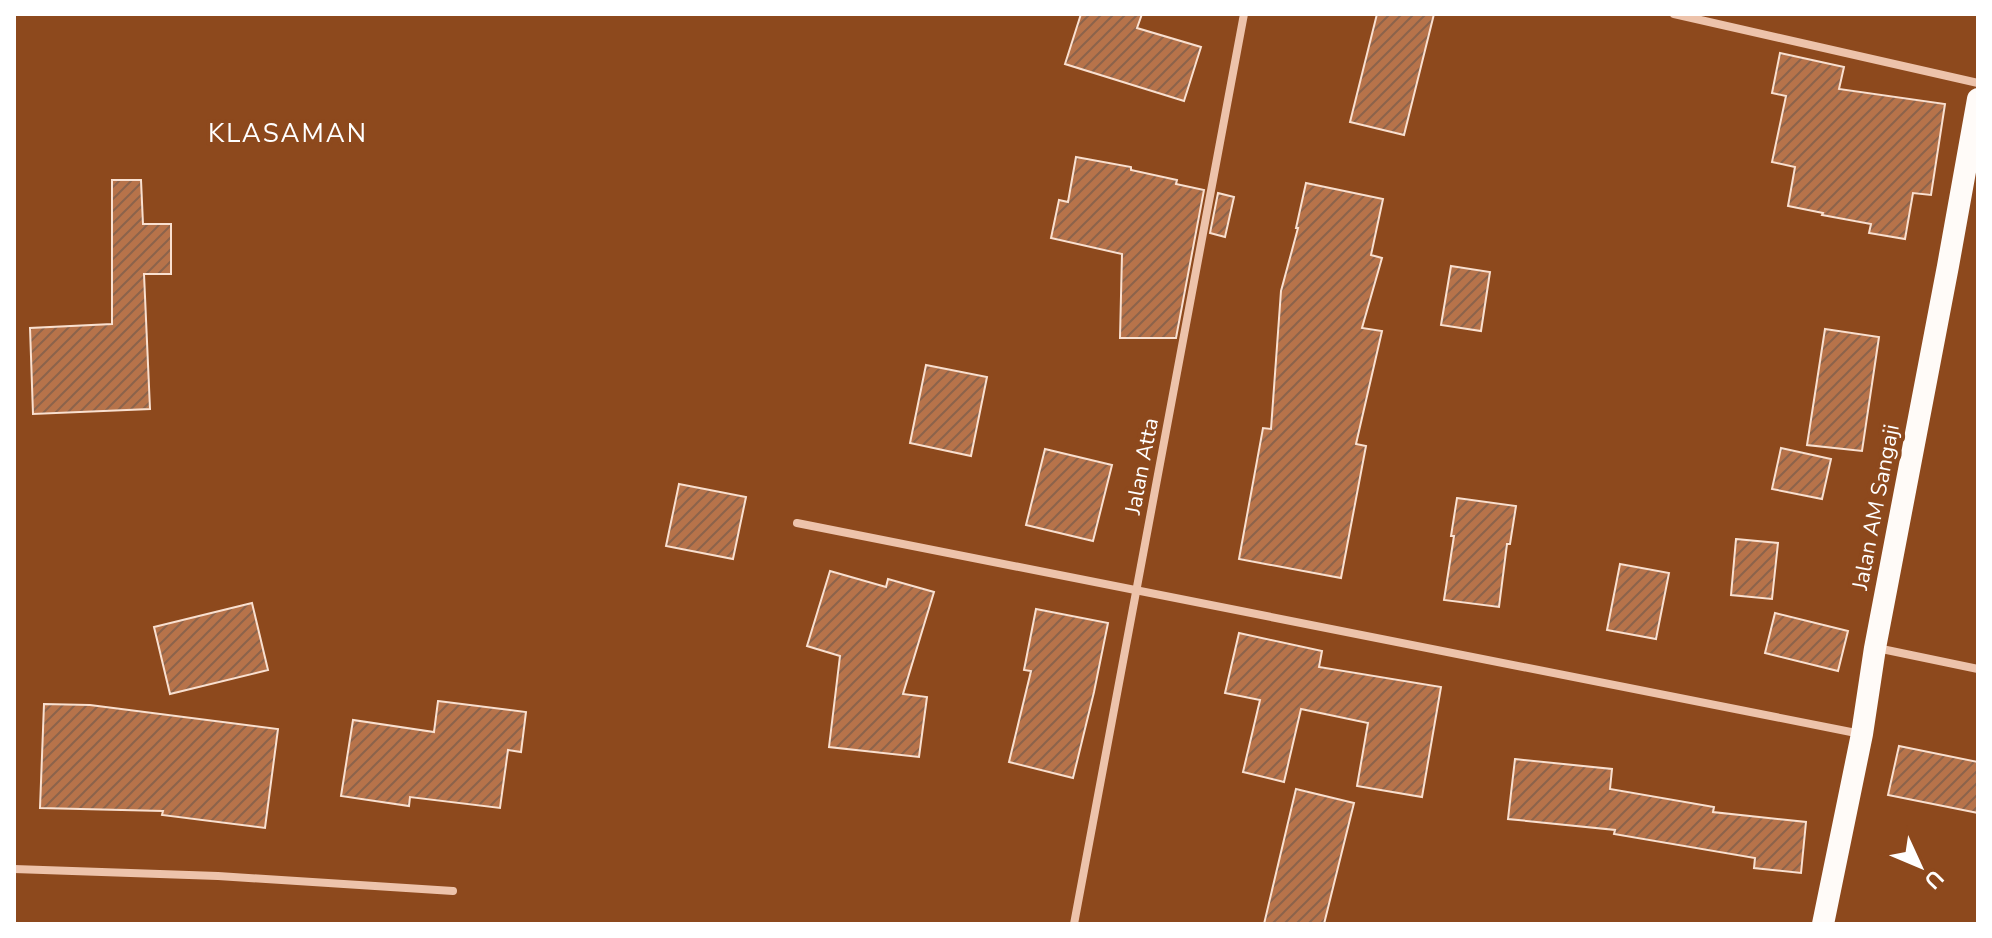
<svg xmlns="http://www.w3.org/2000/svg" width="1992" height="938" viewBox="0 0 1992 938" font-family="'Nunito Sans',sans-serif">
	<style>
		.building { fill: url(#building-hatch); stroke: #f9e0d0; stroke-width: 2 }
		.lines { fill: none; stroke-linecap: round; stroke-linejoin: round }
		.minor { stroke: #edc3ab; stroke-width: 8 }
		.trunk { stroke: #fffbf8; stroke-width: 22 }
		.labels { text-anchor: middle; stroke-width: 8; stroke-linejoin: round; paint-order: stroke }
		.street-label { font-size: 22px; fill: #fff; stroke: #8d491d }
		.quarter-label { font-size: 26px; letter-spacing: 2px; fill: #fff; stroke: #8d491d }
	</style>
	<defs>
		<pattern id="building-hatch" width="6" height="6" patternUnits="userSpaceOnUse" patternTransform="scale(2)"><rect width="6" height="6" fill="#b7734a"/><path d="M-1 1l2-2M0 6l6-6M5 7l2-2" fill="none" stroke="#8c634b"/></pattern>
	</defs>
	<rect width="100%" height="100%" fill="#8d491d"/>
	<g class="building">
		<path d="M 1081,14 L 1142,14 L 1137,28 L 1201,47 L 1184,101 L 1065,64 Z"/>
		<path d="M 1377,14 L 1434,14 L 1404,135 L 1350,122 Z"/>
		<path d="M 1780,53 L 1844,67 L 1839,89 L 1945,104 L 1931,195 L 1913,193 L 1905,239 L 1869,233 L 1871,224 L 1822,215 L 1823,213 L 1788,206 L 1795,167 L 1772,162 L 1786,96 L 1772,93 Z"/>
		<path d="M 1076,157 L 1131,167 L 1131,170 L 1177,180 L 1176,184 L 1204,190 L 1176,338 L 1120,338 L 1122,254 L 1051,238 L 1059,200 L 1068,202 Z"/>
		<path d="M 112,180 L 141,180 L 143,224 L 171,224 L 171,274 L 144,274 L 150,409 L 33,414 L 30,328 L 112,324 Z"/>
		<path d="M 1306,183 L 1383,199 L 1371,255 L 1382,258 L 1362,328 L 1382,331 L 1356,444 L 1366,446 L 1341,578 L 1239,559 L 1263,428 L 1271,429 L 1281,291 L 1298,228 L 1296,228 Z"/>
		<path d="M 1218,193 L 1234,197 L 1225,237 L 1210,233 Z"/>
		<path d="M 1451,266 L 1490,272 L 1481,331 L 1441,325 Z"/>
		<path d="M 1825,329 L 1879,337 L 1862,451 L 1807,445 Z"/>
		<path d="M 926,365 L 987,377 L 971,456 L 910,443 Z"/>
		<path d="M 1781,448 L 1831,459 L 1822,499 L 1772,489 Z"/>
		<path d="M 1045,449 L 1112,465 L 1093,541 L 1026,525 Z"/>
		<path d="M 679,484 L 746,497 L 733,559 L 666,546 Z"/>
		<path d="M 1457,498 L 1516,506 L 1510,544 L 1507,544 L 1499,607 L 1444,600 L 1454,536 L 1451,536 Z"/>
		<path d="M 1736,539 L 1778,543 L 1772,599 L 1731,595 Z"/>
		<path d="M 1620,564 L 1669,573 L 1656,639 L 1607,630 Z"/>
		<path d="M 830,571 L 886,587 L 888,579 L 934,592 L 903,694 L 927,697 L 919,757 L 829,747 L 840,656 L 807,646 Z"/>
		<path d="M 252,603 L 268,670 L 170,694 L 154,627 Z"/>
		<path d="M 1036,609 L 1108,623 L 1094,692 L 1073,778 L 1009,762 L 1031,671 L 1024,670 Z"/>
		<path d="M 1775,613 L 1848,631 L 1838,671 L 1765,653 Z"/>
		<path d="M 1239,633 L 1322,651 L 1319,667 L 1441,687 L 1422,797 L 1357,786 L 1368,723 L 1301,709 L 1284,782 L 1243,772 L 1260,700 L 1225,693 Z"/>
		<path d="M 438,701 L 526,712 L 521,752 L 508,750 L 500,808 L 410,797 L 409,806 L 341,796 L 353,720 L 434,732 Z"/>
		<path d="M 44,704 L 90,705 L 278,729 L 265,828 L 162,815 L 163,811 L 40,808 Z"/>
		<path d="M 1899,746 L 1978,762 L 1978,813 L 1888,795 Z"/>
		<path d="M 1515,759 L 1612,769 L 1610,789 L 1714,807 L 1713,812 L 1806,822 L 1801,873 L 1754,868 L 1755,858 L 1614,834 L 1615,830 L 1508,819 Z"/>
		<path d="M 1296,789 L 1354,803 L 1324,924 L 1264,924 Z"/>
	</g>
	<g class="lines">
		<g class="minor">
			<path d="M 1674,14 L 1978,83"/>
			<path d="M 797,523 L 1861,734"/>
			<path d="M 1877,648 L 1978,669"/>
			<path d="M 14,869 L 218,876 L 453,891"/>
			<path d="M 1074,924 L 1244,14"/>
		</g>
		<path class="trunk" d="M 1823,924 L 1862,734 L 1875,648 L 1948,266 L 1978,99"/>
	</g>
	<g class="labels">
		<g class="street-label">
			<text transform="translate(1141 466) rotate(-79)" y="8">Jalan Atta</text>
			<text transform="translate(1875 507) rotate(-79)" y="8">Jalan AM Sangaji</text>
		</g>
		<g class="quarter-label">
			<text x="288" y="142">KLASAMAN</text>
		</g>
	</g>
	<rect width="1992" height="938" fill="none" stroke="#ffffff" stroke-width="32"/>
	<g transform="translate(1920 866) rotate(134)" stroke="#8d491d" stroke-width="6" paint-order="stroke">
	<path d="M0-6L14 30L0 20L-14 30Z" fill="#ffffff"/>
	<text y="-12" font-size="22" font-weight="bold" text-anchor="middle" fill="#ffffff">U</text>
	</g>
</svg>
